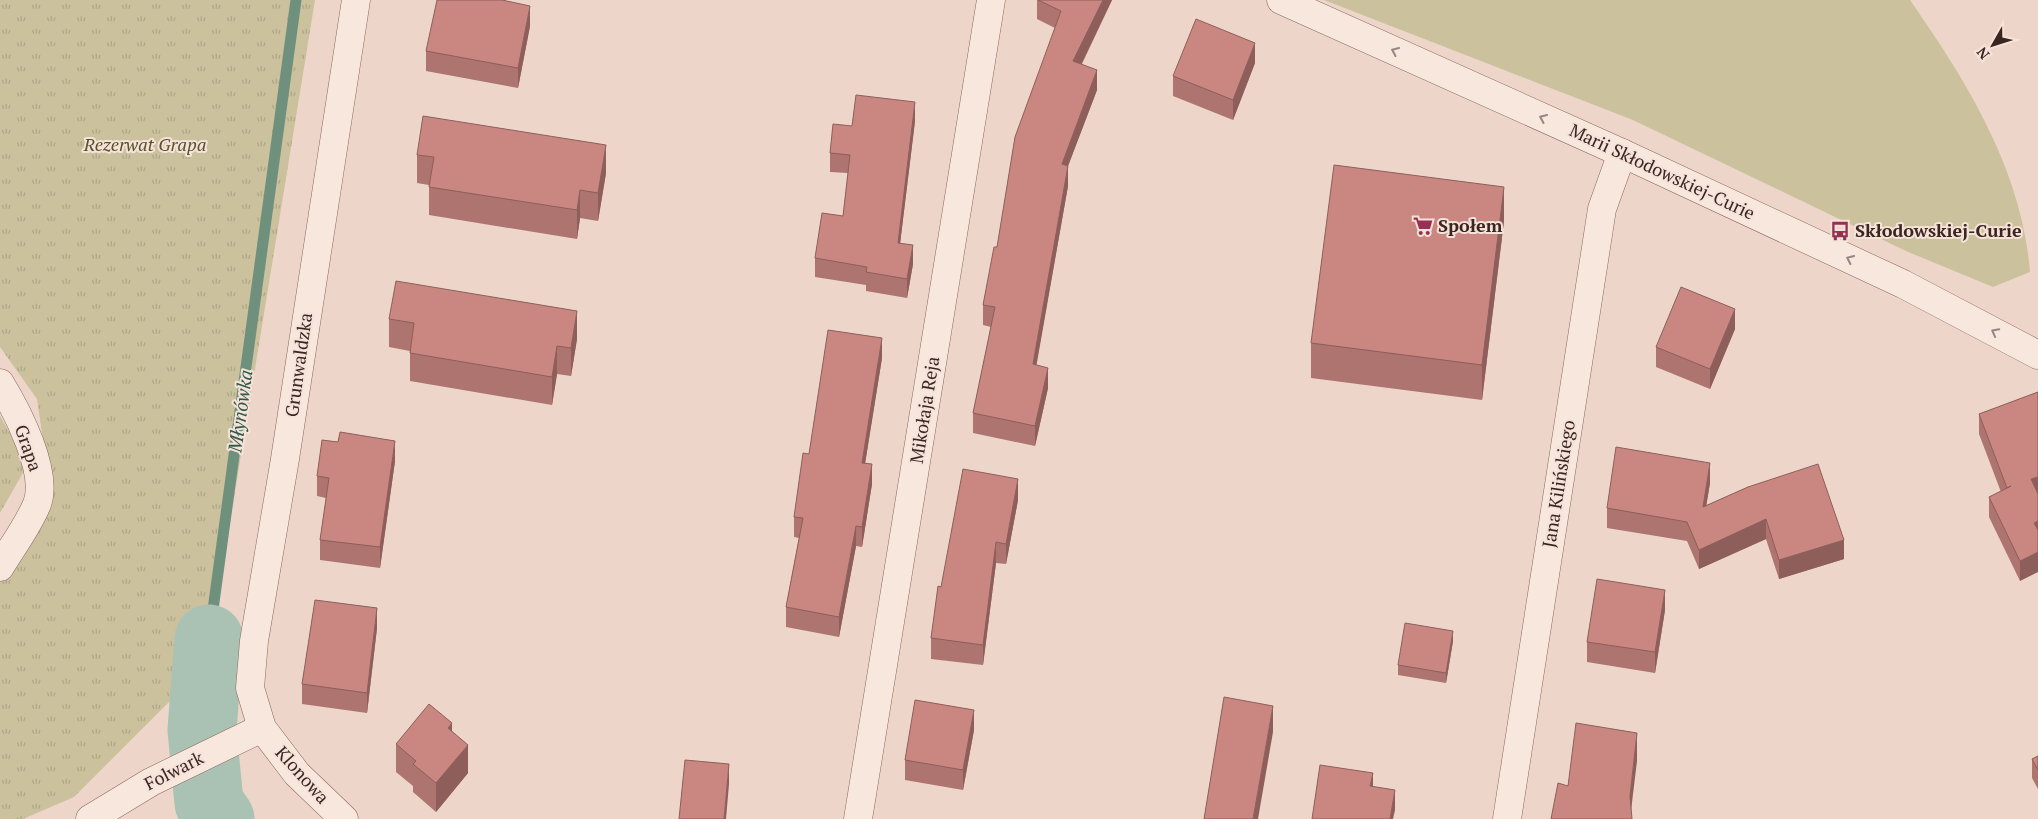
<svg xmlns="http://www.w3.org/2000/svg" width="2038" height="819" viewBox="0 0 2038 819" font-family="'PT Serif',serif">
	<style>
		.park { fill: url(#park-tufts) }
		.pitch { fill: #cbc19d }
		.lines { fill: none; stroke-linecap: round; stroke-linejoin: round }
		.stream { stroke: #70907e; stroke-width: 11 }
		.river { stroke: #aac2b3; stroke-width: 69 }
		.minor-casing { stroke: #89675e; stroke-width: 29 }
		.minor { stroke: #f8e7dd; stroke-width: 28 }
		.wall { fill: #ae746f }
		.shaded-wall { fill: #8d5e5a }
		.building { fill: #ca8781; stroke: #8d5e5a }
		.oneway { stroke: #99867f }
		.labels { text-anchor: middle; stroke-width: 4; stroke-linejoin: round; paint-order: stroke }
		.park-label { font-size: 18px; font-style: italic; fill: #565229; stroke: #f5e3d9 }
		.street-label { font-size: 18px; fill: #3a2521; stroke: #f5e3d9 }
		.poi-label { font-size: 18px; font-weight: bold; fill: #3a2521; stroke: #f5e3d9; text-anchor: start }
		.water-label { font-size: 19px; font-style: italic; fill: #315949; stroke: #f5e3d9 }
	</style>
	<defs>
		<pattern id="park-tufts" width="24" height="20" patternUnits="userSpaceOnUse" patternTransform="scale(1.25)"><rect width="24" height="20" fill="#cbc19d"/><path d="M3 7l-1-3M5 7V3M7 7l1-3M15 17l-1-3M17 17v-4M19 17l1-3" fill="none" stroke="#afa687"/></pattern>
	</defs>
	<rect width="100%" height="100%" fill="#edd6c9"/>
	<g class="park">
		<path d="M 0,0 L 315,0 L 207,664 L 74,797 L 23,819 L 0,819 L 0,582 L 52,500 L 37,399 L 0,347 Z"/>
		<path d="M 0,416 L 28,464 L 0,513 Z"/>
	</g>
	<path class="pitch" d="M 1324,0 L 1910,0 C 1967,82 2022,170 2030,272 L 1993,287 L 1906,251 L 1633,120 Z"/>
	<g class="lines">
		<path class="stream" d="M 209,639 L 296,0"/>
		<path class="river" d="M 209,639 L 202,730 L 209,803 L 220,819"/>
		<defs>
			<g id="minor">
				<path d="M 1281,0 L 1622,153 L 1903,284 L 2038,355"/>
				<path d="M 0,383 C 17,411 49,472 37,504 C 28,526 12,547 0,567"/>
				<path d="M 90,819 L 151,782 L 262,728"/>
				<path d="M 344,819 L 297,774 L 262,728 L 250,688 L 254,641 L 285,459 L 356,0"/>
				<path d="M 858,819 L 991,0"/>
				<path d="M 1507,819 L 1602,209 L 1622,153"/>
			</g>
		</defs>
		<use href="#minor" class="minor-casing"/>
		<use href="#minor" class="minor"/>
	</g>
	<g class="wall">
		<path d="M 1037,0 L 1112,0 L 1082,64 L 1097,90 L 1068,166 L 1068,186 L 1036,365 L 1048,388 L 1035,446 L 973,433 L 973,413 L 991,327 L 983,325 L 983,305 L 997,247 L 1055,28 L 1037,19 Z"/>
		<path d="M 530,26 L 518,88 L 426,71 L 426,51 Z"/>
		<path d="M 1255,63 L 1233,120 L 1173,96 L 1173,76 Z"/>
		<path d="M 915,121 L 900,243 L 913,264 L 907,298 L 866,291 L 866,285 L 815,277 L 815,258 L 843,216 L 848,173 L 830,172 L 830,153 L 852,126 Z"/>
		<path d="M 417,155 L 606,173 L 598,221 L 580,218 L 577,239 L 429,215 L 429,185 L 417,183 Z"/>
		<path d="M 1504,221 L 1482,400 L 1311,378 L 1311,343 Z"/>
		<path d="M 389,319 L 577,339 L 571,376 L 557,374 L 552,405 L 410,381 L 410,351 L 389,347 Z"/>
		<path d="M 1735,329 L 1710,389 L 1656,367 L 1656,347 Z"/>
		<path d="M 882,358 L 865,463 L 872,484 L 862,547 L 856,546 L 839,637 L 786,627 L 786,607 L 799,538 L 794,537 L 794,517 L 809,454 Z"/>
		<path d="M 2038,392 L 2020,581 L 1989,517 L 1989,497 L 2001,492 L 1979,434 L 1979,414 Z"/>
		<path d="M 395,461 L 380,568 L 320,560 L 320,540 L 326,498 L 317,496 L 317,476 Z"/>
		<path d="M 1710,483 L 1706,506 L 1748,487 L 1844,559 L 1779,579 L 1766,539 L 1699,569 L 1687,541 L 1607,528 L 1607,508 Z"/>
		<path d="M 1018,500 L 1006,564 L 996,563 L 983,665 L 931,659 L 931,638 L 941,587 Z"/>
		<path d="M 1665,610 L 1655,673 L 1587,662 L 1587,642 Z"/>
		<path d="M 377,628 L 367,713 L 302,704 L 302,684 Z"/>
		<path d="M 1453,641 L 1446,683 L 1398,675 L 1398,665 Z"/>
		<path d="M 974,730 L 963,790 L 905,780 L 905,760 Z"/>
		<path d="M 452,732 L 468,773 L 436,812 L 413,792 L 413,786 L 396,772 L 396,744 Z"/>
		<path d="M 2038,756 L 2038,789 L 2032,778 L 2032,759 Z"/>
	</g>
	<g class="shaded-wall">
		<path d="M 1103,0 L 1112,0 L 1073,81 L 1073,61 Z"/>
		<path d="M 530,6 L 530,26 L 518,88 L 518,68 Z"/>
		<path d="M 1255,43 L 1255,63 L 1233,120 L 1233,100 Z"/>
		<path d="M 1097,70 L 1097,90 L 1068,166 L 1068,186 L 1033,385 L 1033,364 L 1062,164 Z"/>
		<path d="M 915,102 L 915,121 L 898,261 L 898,243 Z"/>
		<path d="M 606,145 L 606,173 L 598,221 L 598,193 Z"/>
		<path d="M 1504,187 L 1504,221 L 1482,400 L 1482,365 Z"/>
		<path d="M 580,190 L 580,218 L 577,239 L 577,210 Z"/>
		<path d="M 913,245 L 913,264 L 907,298 L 907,279 Z"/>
		<path d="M 1735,309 L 1735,329 L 1710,389 L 1710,369 Z"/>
		<path d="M 577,311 L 577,339 L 571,376 L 571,348 Z"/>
		<path d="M 882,338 L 882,358 L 862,483 L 862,463 Z"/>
		<path d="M 557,346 L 557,374 L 552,405 L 552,377 Z"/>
		<path d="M 1048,368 L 1048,388 L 1035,446 L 1035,426 Z"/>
		<path d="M 395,441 L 395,461 L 380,568 L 380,547 Z"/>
		<path d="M 1710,463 L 1710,483 L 1703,526 L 1703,507 Z"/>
		<path d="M 872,464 L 872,484 L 862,547 L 862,527 Z"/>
		<path d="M 2038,477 L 2038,497 L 2031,479 Z"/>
		<path d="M 1018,479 L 1018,500 L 1006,564 L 1006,544 Z"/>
		<path d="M 1766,519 L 1766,539 L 1699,569 L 1699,550 Z"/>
		<path d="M 2038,521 L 2038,542 L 2034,523 Z"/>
		<path d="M 856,526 L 856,546 L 839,637 L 839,617 Z"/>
		<path d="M 1844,540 L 1844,559 L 1779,579 L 1779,560 Z"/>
		<path d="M 996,542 L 996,563 L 983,665 L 983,645 Z"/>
		<path d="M 2038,552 L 2038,572 L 2020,581 L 2020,561 Z"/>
		<path d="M 1665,590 L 1665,610 L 1655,673 L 1655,652 Z"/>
		<path d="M 377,608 L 377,628 L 367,713 L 367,693 Z"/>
		<path d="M 1453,631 L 1453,641 L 1446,683 L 1446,673 Z"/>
		<path d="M 1273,706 L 1273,732 L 1258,819 L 1253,819 Z"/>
		<path d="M 974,710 L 974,730 L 963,790 L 963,770 Z"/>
		<path d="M 452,723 L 452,752 L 448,728 Z"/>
		<path d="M 1637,733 L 1637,761 L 1630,819 L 1630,796 Z"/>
		<path d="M 468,745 L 468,773 L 436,812 L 436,783 Z"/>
		<path d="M 729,764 L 729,784 L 726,819 L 724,819 Z"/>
		<path d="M 1373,773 L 1373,793 L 1370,786 Z"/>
		<path d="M 1395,790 L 1395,810 L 1393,819 L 1390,819 Z"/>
	</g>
	<g class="building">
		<path d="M 437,0 L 502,0 L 530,6 L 518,68 L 426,51 Z"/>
		<path d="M 1038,0 L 1103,0 L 1073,61 L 1097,70 L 1062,164 L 1068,166 L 1033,364 L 1048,368 L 1035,426 L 973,413 L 995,307 L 983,305 L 994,247 L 997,247 L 1015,137 L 1061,11 Z"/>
		<path d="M 1196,19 L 1255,43 L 1233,100 L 1173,76 Z"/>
		<path d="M 856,95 L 915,102 L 898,243 L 913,245 L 907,279 L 866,272 L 867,267 L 815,258 L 822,213 L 843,216 L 850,155 L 830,153 L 833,124 L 852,126 Z"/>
		<path d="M 423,116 L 606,145 L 598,193 L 580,190 L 577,210 L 429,187 L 434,157 L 417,155 Z"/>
		<path d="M 1334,165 L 1504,187 L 1482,365 L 1311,343 Z"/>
		<path d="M 396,281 L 577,311 L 571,348 L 557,346 L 552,377 L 410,353 L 414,323 L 389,319 Z"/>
		<path d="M 1681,287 L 1735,309 L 1710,369 L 1656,347 Z"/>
		<path d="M 828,330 L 882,338 L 862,463 L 872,464 L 862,527 L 856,526 L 839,617 L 786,607 L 803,518 L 794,517 L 803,453 L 809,454 Z"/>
		<path d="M 2038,392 L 2038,477 L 2031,479 L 2038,494 L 2038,521 L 2034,523 L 2038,530 L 2038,552 L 2020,561 L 1989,497 L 2011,486 L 2007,488 L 1979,414 Z"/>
		<path d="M 340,432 L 395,441 L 380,547 L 320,540 L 329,478 L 317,476 L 322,440 L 338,442 Z"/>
		<path d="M 1616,447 L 1710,463 L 1703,507 L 1748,487 L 1818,464 L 1844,540 L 1779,560 L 1766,519 L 1699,550 L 1687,522 L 1607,508 Z"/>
		<path d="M 963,469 L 1018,479 L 1006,544 L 996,542 L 983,645 L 931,638 L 938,586 L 941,587 Z"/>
		<path d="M 1597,579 L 1665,590 L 1655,652 L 1587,642 Z"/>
		<path d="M 315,600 L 377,608 L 367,693 L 302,684 Z"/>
		<path d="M 1405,623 L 1453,631 L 1446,673 L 1398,665 Z"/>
		<path d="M 1224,697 L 1273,706 L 1253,819 L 1204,819 Z"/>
		<path d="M 915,700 L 974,710 L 963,770 L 905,760 Z"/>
		<path d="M 429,704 L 452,723 L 448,728 L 468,745 L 436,783 L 413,764 L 416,761 L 396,744 Z"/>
		<path d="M 1576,723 L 1637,733 L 1630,796 L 1632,819 L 1551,819 L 1558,783 L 1568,786 Z"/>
		<path d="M 2038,756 L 2038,770 L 2032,759 Z"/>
		<path d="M 685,760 L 729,764 L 724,819 L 679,819 Z"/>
		<path d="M 1320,765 L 1373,773 L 1370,786 L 1395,790 L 1390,819 L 1312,819 Z"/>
	</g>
	<defs><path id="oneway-chevron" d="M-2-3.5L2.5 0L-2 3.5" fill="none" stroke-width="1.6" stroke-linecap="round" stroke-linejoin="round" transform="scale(1.25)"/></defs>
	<g class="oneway">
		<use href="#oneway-chevron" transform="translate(1395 51) rotate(-156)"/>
		<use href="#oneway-chevron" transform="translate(1543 118) rotate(-156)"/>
		<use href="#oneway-chevron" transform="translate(1850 259) rotate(-155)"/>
		<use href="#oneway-chevron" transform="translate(1995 332) rotate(-152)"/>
	</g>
	<defs>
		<symbol id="supermarket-bare" viewBox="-9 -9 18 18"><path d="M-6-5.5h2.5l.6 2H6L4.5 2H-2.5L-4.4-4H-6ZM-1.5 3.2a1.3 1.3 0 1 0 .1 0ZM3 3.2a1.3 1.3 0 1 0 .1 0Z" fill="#963154" stroke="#f5e3d9" stroke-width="2.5" paint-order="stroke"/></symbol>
		<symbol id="bus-bare" viewBox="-9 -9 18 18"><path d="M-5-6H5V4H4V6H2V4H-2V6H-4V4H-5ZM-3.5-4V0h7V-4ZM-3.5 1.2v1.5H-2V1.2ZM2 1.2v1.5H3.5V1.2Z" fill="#963154" stroke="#f5e3d9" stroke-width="2.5" paint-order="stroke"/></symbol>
	</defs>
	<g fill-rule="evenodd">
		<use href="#supermarket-bare" x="1409" y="212" width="28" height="28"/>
		<use href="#bus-bare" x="1826" y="217" width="28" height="28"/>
	</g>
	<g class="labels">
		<g class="park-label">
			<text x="145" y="151">Rezerwat Grapa</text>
		</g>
		<g class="street-label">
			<text transform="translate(1662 172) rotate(25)" y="6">Marii Skłodowskiej-Curie</text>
			<text transform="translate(299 365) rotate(-82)" y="6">Grunwaldzka</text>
			<text transform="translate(925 410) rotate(-81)" y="6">Mikołaja Reja</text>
			<text transform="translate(28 448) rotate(71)" y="6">Grapa</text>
			<text transform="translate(1559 484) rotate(-81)" y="6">Jana Kilińskiego</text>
			<text transform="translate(174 771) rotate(-27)" y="6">Folwark</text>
			<text transform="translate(302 775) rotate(48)" y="6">Klonowa</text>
		</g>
		<g class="poi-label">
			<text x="1438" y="232">Społem</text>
			<text x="1855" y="237">Skłodowskiej-Curie</text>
		</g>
		<g class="water-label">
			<text transform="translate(240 411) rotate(-82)" y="7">Młynówka</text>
		</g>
	</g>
	<g transform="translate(1993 45) rotate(231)" stroke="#f5e3d9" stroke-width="4" paint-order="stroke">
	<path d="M0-4L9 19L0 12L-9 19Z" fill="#3a2521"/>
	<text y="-8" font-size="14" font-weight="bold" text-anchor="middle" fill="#3a2521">N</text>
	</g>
</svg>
